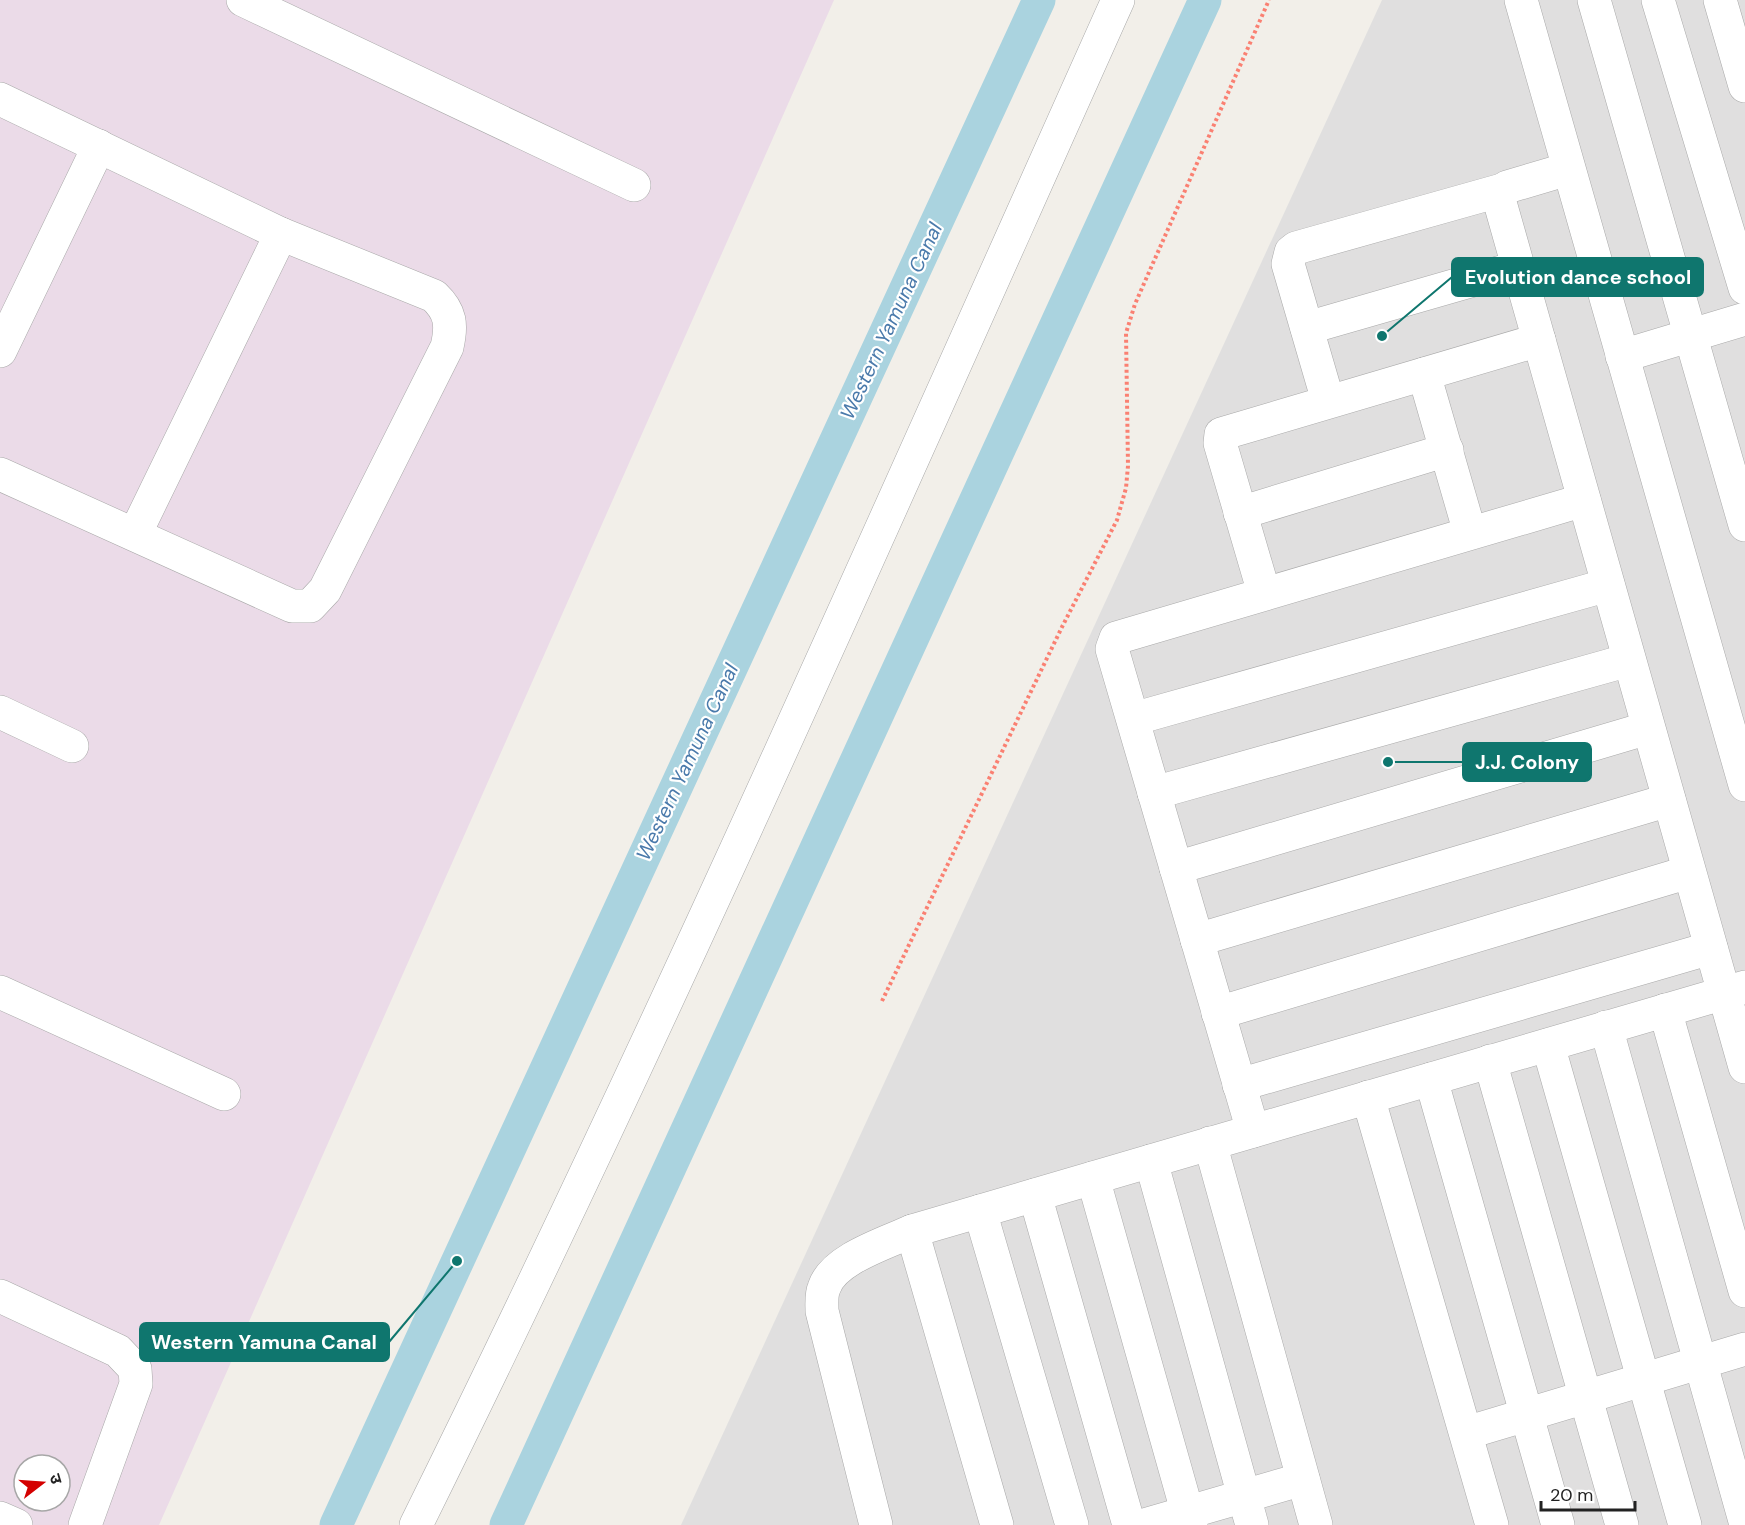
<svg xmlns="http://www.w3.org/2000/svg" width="1745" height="1525" viewBox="0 0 1745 1525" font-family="'DM Sans','Noto Sans Devanagari',sans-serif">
	<rect width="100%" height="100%" fill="#f2efe9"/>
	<path fill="#e0dfdf" d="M1382 0H1745V1525H681Z"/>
	<path fill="#ebdbe8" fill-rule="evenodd" d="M0 0H834L159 1525H0ZM24 1465H60V1501H24Z"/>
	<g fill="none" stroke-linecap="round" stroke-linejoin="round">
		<g stroke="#aad3df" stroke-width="33">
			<path d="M336 1525 1039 0"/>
			<path d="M506 1525 1205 0"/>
		</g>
		<g stroke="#a9a9a9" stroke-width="34">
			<g id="minor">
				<path d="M243 0 634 185"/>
				<path d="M1521 0 1745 785"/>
				<path d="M1594 0 1745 525"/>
				<path d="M1658 0 1745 288"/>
				<path d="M1720 0 1745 86"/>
				<path d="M0 99 281 234 434 296C451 312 452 325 447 347L325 590 310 606H292L0 474"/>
				<path d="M1568 169 1507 187 1499 194V199L1745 1067"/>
				<path d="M1307 328 1519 267"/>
				<path d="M0 351 99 146"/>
				<path d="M1622 356 1745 319"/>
				<path d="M1424 374 1470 533"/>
				<path d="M1328 401 1288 264 1291 252 1296 248 1502 190"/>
				<path d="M1240 513 1447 450"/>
				<path d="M135 534 281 234"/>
				<path d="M1264 593 1220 443 1221 434 1539 340"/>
				<path d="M0 712 72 746"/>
				<path d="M1133 719 1608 585"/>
				<path d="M1154 793 1629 660"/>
				<path d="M1176 868 1648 728"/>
				<path d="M1197 940 1669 800"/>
				<path d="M0 992 224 1094"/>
				<path d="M1665 1010 1745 1291"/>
				<path d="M1218 1013 1689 872"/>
				<path d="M1606 1027 1745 1521"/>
				<path d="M1548 1045 1685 1525"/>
				<path d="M1490 1061 1622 1525"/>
				<path d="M1431 1079 1558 1525"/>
				<path d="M1239 1085 1711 948"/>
				<path d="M1368 1097 1492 1525"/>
				<path d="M1253 1131 1112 649 1116 638 1584 500"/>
				<path d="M1210 1143 1316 1525"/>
				<path d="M1151 1161 1252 1525"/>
				<path d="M1093 1178 1191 1525"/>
				<path d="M1035 1195 1129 1525"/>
				<path d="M980 1211 1072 1525"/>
				<path d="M912 1231 997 1525"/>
				<path d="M0 1296 118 1351 135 1369 136 1384 85 1525"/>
				<path d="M1466 1433 1745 1349"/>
				<path d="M0 1518 16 1525"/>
				<path d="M416 1525C664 1024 889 511 1118 0"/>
				<path d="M876 1525 822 1311C822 1304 821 1295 824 1288 833 1259 886 1243 912 1231L1745 987"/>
				<path d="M1144 1525 1303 1479"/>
			</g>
		</g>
		<path stroke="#fa8072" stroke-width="4" stroke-dasharray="3 3" stroke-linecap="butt" d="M882 1001 1062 627 1117 520 1126 488 1128 466 1126 333 1135 304 1269 0"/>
		<use href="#minor" stroke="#fff" stroke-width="33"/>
	</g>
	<g text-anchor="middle" stroke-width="4.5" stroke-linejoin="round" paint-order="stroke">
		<g font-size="20" font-style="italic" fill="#4a7aab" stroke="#fff">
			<text transform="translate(891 321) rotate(-65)" y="7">Western Yamuna Canal</text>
			<text transform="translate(687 762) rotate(-65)" y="7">Western Yamuna Canal</text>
		</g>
	</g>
	<path fill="none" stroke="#0f766e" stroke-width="2" d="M1382 336L1452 277M1388 762L1463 762M457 1261L389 1342"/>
	<g fill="#0f766e" stroke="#fff" stroke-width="2">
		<circle cx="1382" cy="336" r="6"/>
		<circle cx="1388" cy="762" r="6"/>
		<circle cx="457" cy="1261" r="6"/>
	</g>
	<g fill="#0f766e" stroke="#0f766e" stroke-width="2">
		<rect x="1452" y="258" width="251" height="38" rx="6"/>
		<rect x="1463" y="743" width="128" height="38" rx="6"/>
		<rect x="140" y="1323" width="249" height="38" rx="6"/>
	</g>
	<g font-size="20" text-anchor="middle" font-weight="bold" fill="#fff">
		<text x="1578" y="284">Evolution dance school</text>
		<text x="1527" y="769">J.J. Colony</text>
		<text x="264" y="1349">Western Yamuna Canal</text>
	</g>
	<g transform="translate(42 1483) rotate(73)"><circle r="28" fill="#ffffff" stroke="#a7a7a7" stroke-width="1.5"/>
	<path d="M0-4.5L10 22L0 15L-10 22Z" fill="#d40000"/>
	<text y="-9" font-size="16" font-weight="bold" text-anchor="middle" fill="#222222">उ</text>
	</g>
	<path d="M1541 1501v9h94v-9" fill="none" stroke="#222222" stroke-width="3"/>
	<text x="1550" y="1501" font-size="18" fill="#222222" stroke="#ffffff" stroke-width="4.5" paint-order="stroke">20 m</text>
</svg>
